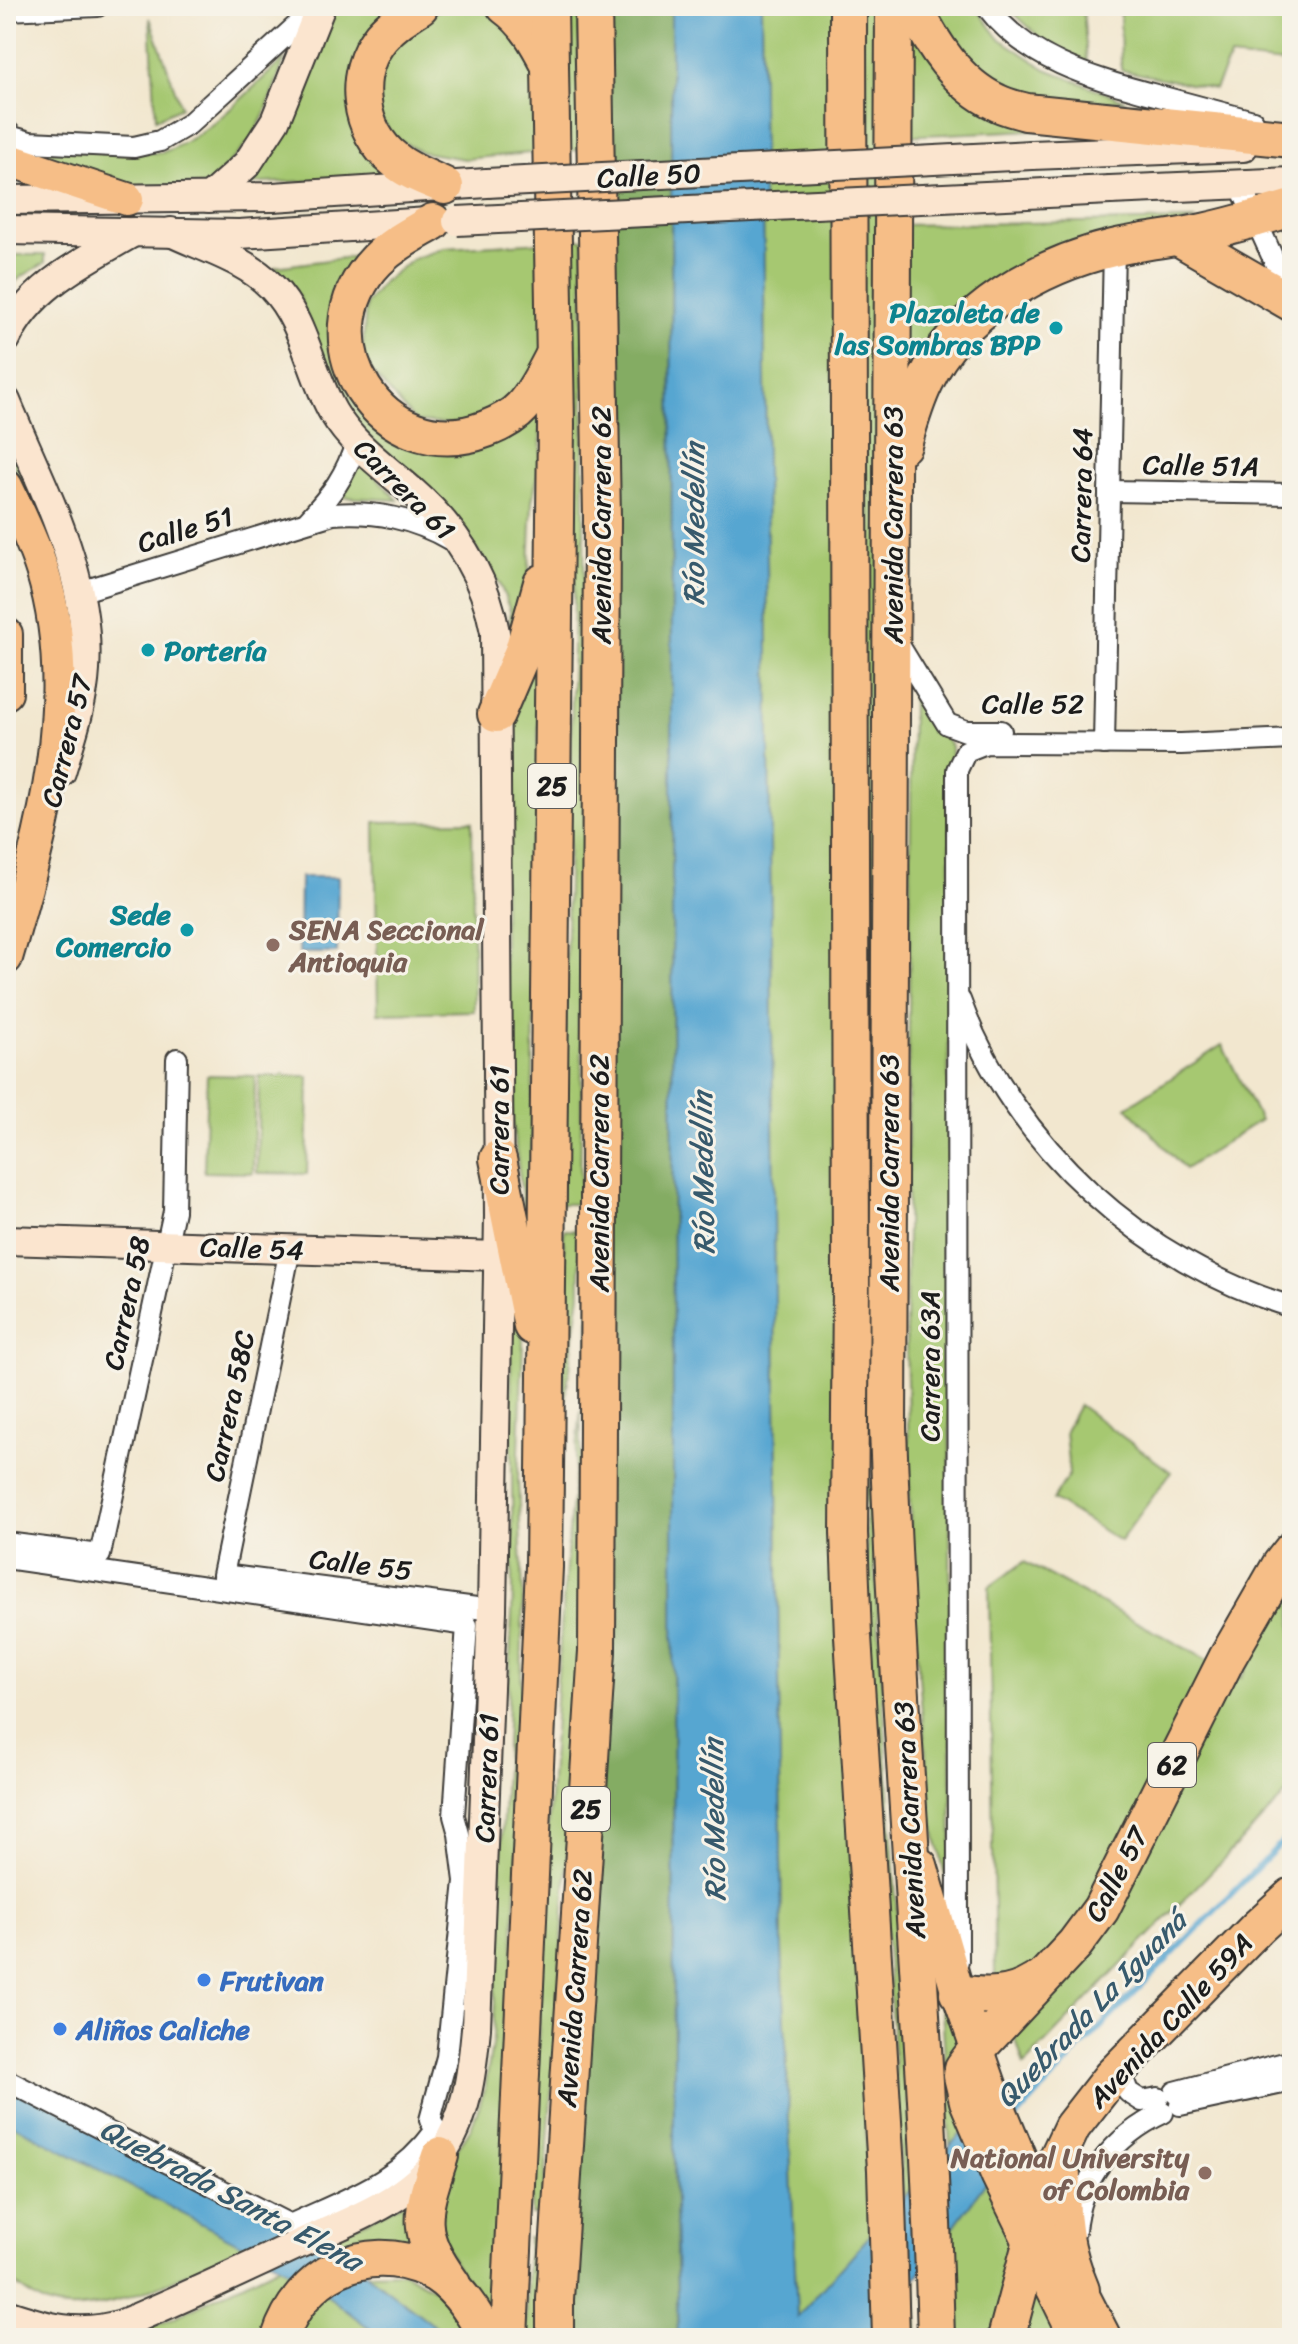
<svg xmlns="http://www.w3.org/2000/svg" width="1298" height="2344" viewBox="0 0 1298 2344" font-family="Sriracha,sans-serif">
	<rect width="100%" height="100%" fill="#f7f3e8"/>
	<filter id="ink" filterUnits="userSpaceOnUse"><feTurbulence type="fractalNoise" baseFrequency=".0125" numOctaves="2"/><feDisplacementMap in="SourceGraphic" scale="16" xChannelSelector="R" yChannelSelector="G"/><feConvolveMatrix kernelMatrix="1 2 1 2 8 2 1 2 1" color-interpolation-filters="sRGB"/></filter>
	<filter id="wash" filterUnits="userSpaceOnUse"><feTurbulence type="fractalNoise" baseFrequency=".006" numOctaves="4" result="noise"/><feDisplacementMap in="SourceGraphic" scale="32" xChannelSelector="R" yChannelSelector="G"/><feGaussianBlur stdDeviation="1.8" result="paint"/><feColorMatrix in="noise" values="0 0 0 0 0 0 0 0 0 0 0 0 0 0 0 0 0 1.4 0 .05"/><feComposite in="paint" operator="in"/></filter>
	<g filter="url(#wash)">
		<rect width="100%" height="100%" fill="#f2e7cf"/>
		<g fill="#a6c871" stroke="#617246" stroke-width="2">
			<path d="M334 6H395L364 40 392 177 243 184Z"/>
			<path d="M448 6H480L507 21 539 67 541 152 465 159 422 152 395 138 377 113 374 75 393 42 422 18Z"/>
			<path d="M564 6H579V150L565 151Z"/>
			<path d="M761 6H840L847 1745 871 2235 797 2318 782 1948Z"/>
			<path d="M861 6H885L873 1325 861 948Z"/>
			<path d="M902 6 957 88 1120 126 901 136Z"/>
			<path d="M928 6H975L999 38 1046 69 1126 101 1051 103 1000 92 955 51Z"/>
			<path d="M1083 6 1087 62 1047 44 1007 7Z"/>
			<path d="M1120 6H1292V64L1230 57 1215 89 1121 70Z"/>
			<path d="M150 18 181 107 156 119Z"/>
			<path d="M285 58 265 113 251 140 207 186 136 187 29 158 41 149 161 153C209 137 247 92 285 58Z"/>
			<path d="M1196 220 1026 269 899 440V225Z"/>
			<path d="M583 239 585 812 580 1204H561L575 557 569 240Z"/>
			<path d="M544 242 545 354 525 390 469 425 416 422 362 361 366 304 383 282 413 259 444 248Z"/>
			<path d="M6 255H45V263L21 277 6 290Z"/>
			<path d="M366 255 337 312 403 439 540 405 541 460 532 501 529 569 522 626 510 666V611L500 584 476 549 349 420 299 297 275 267Z"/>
			<path d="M6 432 55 555 65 590 74 646 23 484 6 450Z"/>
			<path d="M359 459 398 500 340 497Z"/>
			<path d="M540 632 530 1258 505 1062 502 740Z"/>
			<path d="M912 692 951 746 948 1113 952 1905 931 1815 912 1595 906 1338Z"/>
			<path d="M472 821 474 1011 378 1013 375 822Z"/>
			<path d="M1222 1045 1260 1120 1185 1169 1127 1107Z"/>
			<path d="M207 1075 255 1076 253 1173 204 1172Z"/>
			<path d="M259 1076H309L307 1174 257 1173Z"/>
			<path d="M564 1230 580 1231V1294L563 1415Z"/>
			<path d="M510 1260 523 1341 518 1479 523 1592 518 1835 498 2319 458 2269 439 2236 448 2164 471 2128 485 2089 493 2039 513 1591Z"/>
			<path d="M1079 1405 1171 1472 1120 1541 1053 1500 1069 1474 1065 1431Z"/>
			<path d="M581 1409V1572L568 1848 543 2214 531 2215C542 1946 552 1677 581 1409Z"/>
			<path d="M865 1411 914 2186 903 2198 867 1625Z"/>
			<path d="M1024 1562 1241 1678 1292 1586V1788L1024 2065 995 1976 989 1587Z"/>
			<path d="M940 1971 966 2046 965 2129 950 2146Z"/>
			<path d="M6 2121 246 2245C197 2267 100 2324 47 2304 32 2298 18 2287 6 2276Z"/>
			<path d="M987 2181 1015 2249 994 2338H951L948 2234Z"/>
			<path d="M409 2200 426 2259 338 2256 319 2244Z"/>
			<path d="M528 2238 542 2239 541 2338H526Z"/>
			<path d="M281 2265 303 2277 265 2338H122L167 2321Z"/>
			<path d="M403 2272 438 2291 475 2338H450L366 2273Z"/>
			<path d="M916 2278 918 2338H907L905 2293Z"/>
			<path d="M1036 2281 1064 2338H1022Z"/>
			<path d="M323 2290 382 2338H295Z"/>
		</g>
		<path fill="#84ac63" stroke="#506440" stroke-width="2" d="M611 6H671L674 2158 678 2338H572Z"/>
		<g fill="#57a6d1" stroke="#3a6176" stroke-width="2">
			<path d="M671 6H761L782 1948 797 2317 965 2129 987 2181 872 2338H678L674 2158Z"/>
			<path d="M300 877H338L337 953H299Z"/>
			<path d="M6 2080 290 2225 366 2273 450 2338H382L303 2277 6 2121Z"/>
		</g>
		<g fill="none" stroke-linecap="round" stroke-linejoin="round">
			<path stroke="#57a6d1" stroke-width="6" d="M1014 2120 1084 2044 1292 1832"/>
		</g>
	</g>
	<g filter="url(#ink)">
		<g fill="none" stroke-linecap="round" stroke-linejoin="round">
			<g stroke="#3c3a37" stroke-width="24">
				<g id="street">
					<path d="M986 6C1027 60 1089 77 1152 94 1186 103 1219 112 1253 121"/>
					<path d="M6 10 98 6"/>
					<path d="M6 130 13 137 30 142 134 147 160 141 189 124 318 6"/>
					<path d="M1239 183 1292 300"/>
					<path d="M1109 491 1292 494"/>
					<path d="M308 520C330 496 347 475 356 442"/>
					<path d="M80 592 333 514C376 511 413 518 451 540"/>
					<path d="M897 642 947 724 966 731H1001"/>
					<path d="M1104 744 1114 247"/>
					<path d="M960 1000C1013 1146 1144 1263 1292 1307"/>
					<path d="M290 1249 223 1575 492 1610"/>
					<path d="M6 1543 100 1555 174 1211 177 1059"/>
					<path d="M6 1558 467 1625 454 1816 459 1834 465 1881 447 2057 430 2120 436 2130C398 2183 348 2198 290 2225L6 2080"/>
					<path d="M958 1961 957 770 966 751 986 743 1181 744 1292 739"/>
					<path d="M1128 2063 1123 2078 1128 2092 1142 2101 1158 2098"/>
					<path d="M1175 2092 1292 2061"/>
					<path d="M1180 2105 1292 2081"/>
					<path d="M1075 2231C1079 2178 1116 2135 1163 2113"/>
				</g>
			</g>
			<g stroke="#3c3a37" stroke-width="32">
				<g id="secondary">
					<path d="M1032 155 1243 147"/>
					<path d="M1110 190 1292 182"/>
					<path d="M209 198 247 164 275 121 321 6"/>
					<path d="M6 200 273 197 487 183"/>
					<path d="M6 230 239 234 429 222"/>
					<path d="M6 339C30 286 86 260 134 232"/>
					<path d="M6 401C41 486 92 575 85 670 83 705 71 738 61 772"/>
					<path d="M6 1240 498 1256"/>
					<path d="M6 2314C48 2328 78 2337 122 2324 179 2300 235 2274 290 2248 343 2223 404 2205 440 2156 467 2119 472 2072 476 2028L492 1610 499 1216 495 632C485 576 457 531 414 493 386 468 353 446 333 412 310 372 305 321 272 287 247 260 204 248 171 232"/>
				</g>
			</g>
			<g stroke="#3c3a37" stroke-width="36">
				<g id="primary">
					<path d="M6 159 127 199"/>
					<path d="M6 486C19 513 33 541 42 570 82 699 42 834 6 958"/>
					<path d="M6 634V693"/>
					<path d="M921 1865 958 1993 991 2088 1046 2221"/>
					<path d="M1068 2266 1105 2338"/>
				</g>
			</g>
			<g stroke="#3c3a37" stroke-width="40">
				<g id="highway">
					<path d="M420 6C406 15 392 24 381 37 351 74 358 131 395 160 409 172 428 178 445 186"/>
					<path d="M505 6C526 21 537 41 549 64"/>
					<path d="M848 6 851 1285 849 1533 853 1636 886 2170 891 2338"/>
					<path d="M894 6 888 1427C898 1731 928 2034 936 2338"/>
					<path d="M913 6C932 43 957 84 996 102 1005 107 1016 109 1026 112L1292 139"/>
					<path d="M433 222C413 234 393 244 377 260 300 339 382 469 486 429 499 424 513 417 522 407 536 392 545 372 554 355"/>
					<path d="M1178 237 1292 303"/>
					<path d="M903 445C909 424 915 402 925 382 958 311 1040 265 1113 248 1141 241 1170 239 1198 233 1229 227 1261 217 1292 208"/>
					<path d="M496 714 523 651 542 583"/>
					<path d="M498 1159 532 1326"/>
					<path d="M958 1993C987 1997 1010 1998 1035 1982"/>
					<path d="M440 2156C421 2214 414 2232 452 2284"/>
					<path d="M1062 2175C1059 2217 1065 2252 1081 2290"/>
					<path d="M280 2338C300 2275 364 2240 427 2269 455 2282 474 2312 487 2338"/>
					<path d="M509 2338 544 1567 556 424 549 6"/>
					<path d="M555 2338V2299L597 1651 602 518 593 6"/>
					<path d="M1006 2338 1049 2176 1072 2127 1111 2077 1258 1927 1292 1896"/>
					<path d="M1079 2338 999 2174 968 2101 962 2076 963 2068 977 2049 1075 1944 1101 1909 1227 1658 1281 1564 1292 1550"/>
				</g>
			</g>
			<use href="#street" stroke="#fff" stroke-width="20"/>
			<use href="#secondary" stroke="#fbe5cf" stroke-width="28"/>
			<use href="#primary" stroke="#f6be87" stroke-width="32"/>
			<use href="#highway" stroke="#f6be87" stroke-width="36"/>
			<g stroke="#3c3a37" stroke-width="32" stroke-linecap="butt">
				<g id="secondary-bridge">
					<path d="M487 183 1032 155"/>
					<path d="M457 221 1110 190"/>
				</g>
			</g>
			<use href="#secondary-bridge" stroke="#fbe5cf" stroke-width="28"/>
		</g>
	</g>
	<g fill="#0f9aa8" stroke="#f7f3e8" stroke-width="3">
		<circle cx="1056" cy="328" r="8"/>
		<circle cx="148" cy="650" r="8"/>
		<circle cx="187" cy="930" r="8"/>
	</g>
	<g fill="#8d6e63" stroke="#f7f3e8" stroke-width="3">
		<circle cx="273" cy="945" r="8"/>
		<circle cx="1205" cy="2173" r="8"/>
	</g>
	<g fill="#3f7fe0" stroke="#f7f3e8" stroke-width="3">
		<circle cx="204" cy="1980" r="8"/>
		<circle cx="60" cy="2029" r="8"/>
	</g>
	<g text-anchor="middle" stroke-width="6" stroke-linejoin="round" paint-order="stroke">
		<g fill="#f7f3e8" stroke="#5e5c59" stroke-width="2">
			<rect x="528" y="764" width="48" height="44" rx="6"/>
			<rect x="1148" y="1743" width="48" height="44" rx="6"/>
			<rect x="562" y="1787" width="48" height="44" rx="6"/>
		</g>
		<g font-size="26" font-weight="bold" fill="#1c1c1c">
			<text x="552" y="795">25</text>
			<text x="1172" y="1774">62</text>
			<text x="586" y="1818">25</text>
		</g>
		<g font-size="28" fill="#1c1c1c" stroke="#f7f3e8">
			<text transform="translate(649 175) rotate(-3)" y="10">Calle 50</text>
			<text transform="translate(1201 465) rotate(1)" y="10">Calle 51A</text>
			<text transform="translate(405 489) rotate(45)" y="10">Carrera 61</text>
			<text transform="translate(1081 495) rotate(-89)" y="10">Carrera 64</text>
			<text transform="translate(600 525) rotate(-90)" y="10">Avenida Carrera 62</text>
			<text transform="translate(892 525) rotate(-90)" y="10">Avenida Carrera 63</text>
			<text transform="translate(185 529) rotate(-17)" y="10">Calle 51</text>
			<text x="1033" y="713">Calle 52</text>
			<text transform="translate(66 741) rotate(-76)" y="10">Carrera 57</text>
			<text transform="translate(498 1130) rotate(-90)" y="10">Carrera 61</text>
			<text transform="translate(598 1173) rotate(-90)" y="10">Avenida Carrera 62</text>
			<text transform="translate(888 1173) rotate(-90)" y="10">Avenida Carrera 63</text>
			<text transform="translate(252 1248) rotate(2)" y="10">Calle 54</text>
			<text transform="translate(126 1303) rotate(-78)" y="10">Carrera 58</text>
			<text transform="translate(929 1366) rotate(-90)" y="10">Carrera 63A</text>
			<text transform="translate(229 1406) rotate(-78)" y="10">Carrera 58C</text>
			<text transform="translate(361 1564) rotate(7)" y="10">Calle 55</text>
			<text transform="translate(486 1778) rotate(-88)" y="10">Carrera 61</text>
			<text transform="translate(909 1820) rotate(-93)" y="10">Avenida Carrera 63</text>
			<text transform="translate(1116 1874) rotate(-62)" y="10">Calle 57</text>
			<text transform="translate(574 1988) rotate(-86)" y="10">Avenida Carrera 62</text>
			<text transform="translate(1170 2020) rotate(-47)" y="10">Avenida Calle 59A</text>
		</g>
		<g font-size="28" font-weight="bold" fill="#0d838f" stroke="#f7f3e8" text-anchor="end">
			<text x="1040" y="322">Plazoleta de<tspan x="1040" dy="32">las Sombras BPP</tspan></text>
			<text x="164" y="660" text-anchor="start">Portería</text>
			<text x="171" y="924">Sede<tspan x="171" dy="32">Comercio</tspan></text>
		</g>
		<g font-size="28" font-weight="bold" fill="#785e54" stroke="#f7f3e8" text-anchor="start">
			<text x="289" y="939">SENA Seccional<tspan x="289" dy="32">Antioquia</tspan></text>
			<text x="1189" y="2167" text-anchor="end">National University<tspan x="1189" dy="32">of Colombia</tspan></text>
		</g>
		<g font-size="28" font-weight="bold" fill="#366cbe" stroke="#f7f3e8" text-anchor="start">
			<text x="220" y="1990">Frutivan</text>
			<text x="76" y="2039">Aliños Caliche</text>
		</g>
		<g font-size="30" font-style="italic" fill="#375a6d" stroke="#f7f3e8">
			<text transform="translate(694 524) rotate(-90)" y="10">Río Medellín</text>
			<text transform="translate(703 1173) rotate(-91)" y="10">Río Medellín</text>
			<text transform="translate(714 1820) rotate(-91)" y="10">Río Medellín</text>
			<text transform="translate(1091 2009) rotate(-46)" y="10">Quebrada La Iguaná</text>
			<text transform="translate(231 2195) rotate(28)" y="10">Quebrada Santa Elena</text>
		</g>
	</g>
	<rect width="1298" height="2344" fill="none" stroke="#f7f3e8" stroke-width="32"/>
</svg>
